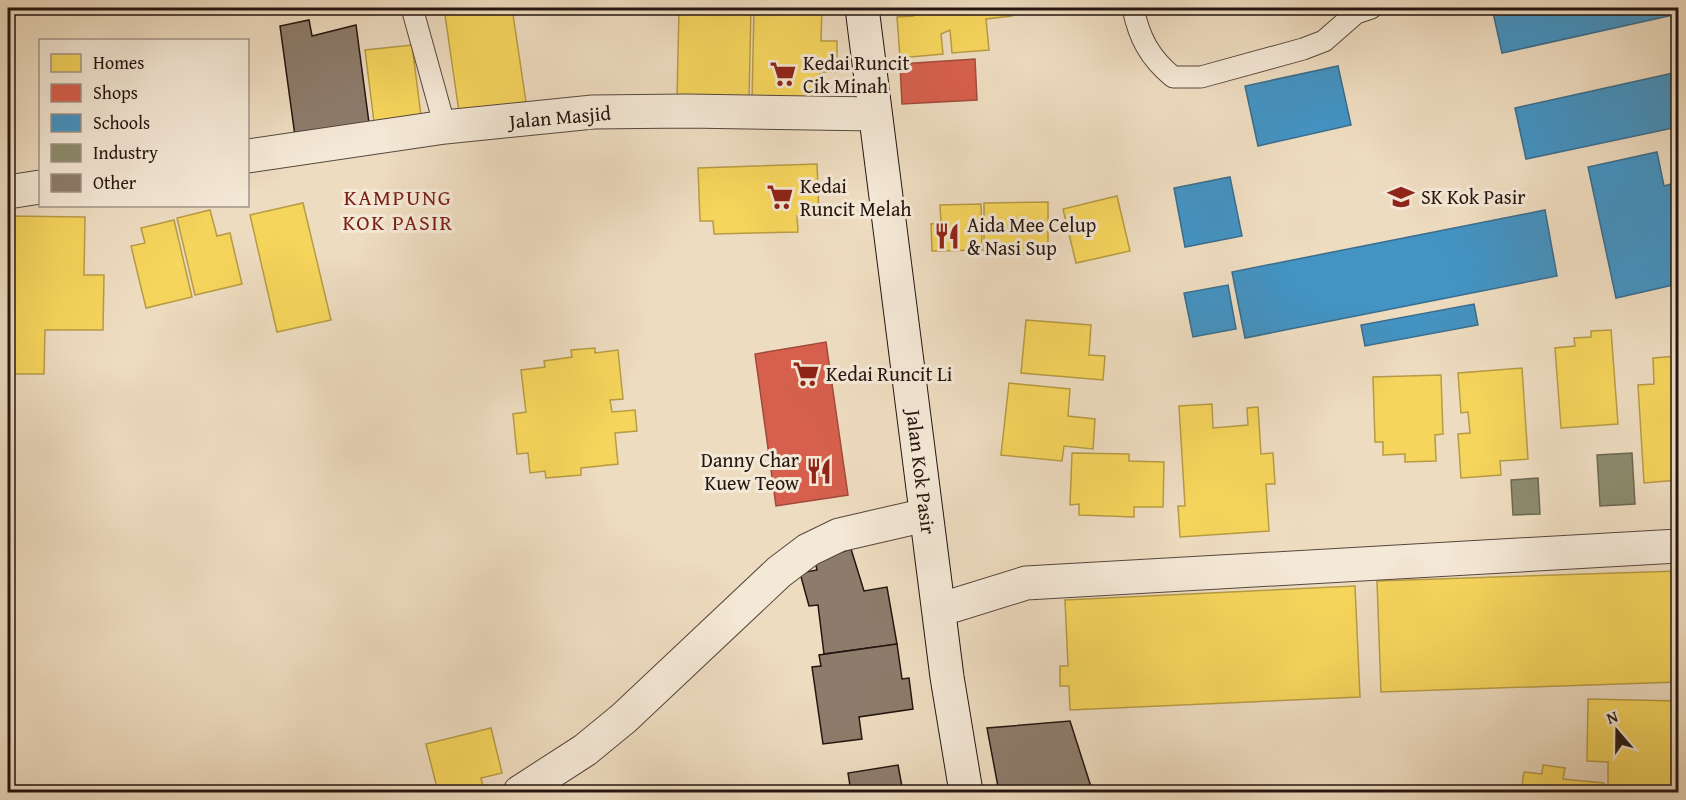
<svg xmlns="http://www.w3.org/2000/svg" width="1686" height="800" viewBox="0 0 1686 800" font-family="'Gentium Book Plus',serif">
	<rect width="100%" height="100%" fill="#eedcc0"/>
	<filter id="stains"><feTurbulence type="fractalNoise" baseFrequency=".00333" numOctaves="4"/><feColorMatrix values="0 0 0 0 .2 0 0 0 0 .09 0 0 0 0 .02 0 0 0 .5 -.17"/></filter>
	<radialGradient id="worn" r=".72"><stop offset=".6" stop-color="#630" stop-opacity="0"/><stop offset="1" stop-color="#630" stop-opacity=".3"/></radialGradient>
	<g fill="#f6d55c" stroke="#b79b45" stroke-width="1.5">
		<path d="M444 8H512L526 102 459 112Z"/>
		<path d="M679 8H751L749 101 677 100Z"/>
		<path d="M754 8H822L821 41H837V72H820L819 103 752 102Z"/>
		<path d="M912 8H1011L1012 16 986 19 989 50 952 53 950 30 941 34 943 54 900 58 897 17 913 16Z"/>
		<path d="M412 45 421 116 374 122 365 50Z"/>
		<path d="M817 164 819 215 797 216 798 232 714 234 713 221H700L698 168Z"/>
		<path d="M1117 196 1130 251 1076 263 1063 209Z"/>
		<path d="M1048 202V255L984 256V203Z"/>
		<path d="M303 203 331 320 277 332 250 215Z"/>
		<path d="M981 204 982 250 932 251 931 224 941 223 940 205Z"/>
		<path d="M210 210 217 236 230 233 242 284 195 295 177 218Z"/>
		<path d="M8 216 85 217 84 275H104L103 330H45L44 374H8Z"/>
		<path d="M174 220 192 297 146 308 131 246 145 243 141 228Z"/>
		<path d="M1026 320 1091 325 1089 355 1105 356 1103 380 1021 373Z"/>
		<path d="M1611 330 1618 424 1561 428 1555 348 1575 346 1574 338 1591 337V331Z"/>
		<path d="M595 348V353L618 350 623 399 610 400 612 412 635 410 637 431 615 433 618 464 581 468V475L546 478 545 471 530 473 528 453 517 454 513 414 526 412 521 370 545 367 544 361 572 357 571 350Z"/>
		<path d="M1678 356V480L1644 483 1638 385 1654 384 1653 358Z"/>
		<path d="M1522 368 1528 459 1500 461 1501 475 1461 478 1458 434 1470 433 1468 412 1461 413 1458 373Z"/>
		<path d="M1441 375 1443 434 1435 435 1436 461 1405 462V454L1383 455V442H1375L1373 377Z"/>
		<path d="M1009 383 1070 389 1068 416 1095 419 1093 449 1064 446 1062 461 1001 455Z"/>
		<path d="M1212 404 1213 428 1248 425 1247 408 1258 407 1261 454 1273 453 1275 484H1266L1269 531 1180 537 1178 506H1185L1179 406Z"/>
		<path d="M1072 453 1129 454V461L1164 462 1163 507H1134V517L1079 515V504L1070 505Z"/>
		<path d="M1678 571V682L1381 692 1377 581Z"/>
		<path d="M1355 586 1360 697 1070 710 1069 686H1060V666H1068L1065 600Z"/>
		<path d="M1588 699 1678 701V792H1608V762L1587 761Z"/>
		<path d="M491 728 502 773 481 778 484 792H438L426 744Z"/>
		<path d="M1543 765 1565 768 1563 779 1604 783 1603 792H1521L1524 772 1542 774Z"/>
	</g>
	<g fill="#d6604d" stroke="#a14a3b" stroke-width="1.5">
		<path d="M975 59 977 100 902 104 900 64Z"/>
		<path d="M826 342 848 495 776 506 755 354Z"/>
	</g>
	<g fill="#4393c3" stroke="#3a6d8d" stroke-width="1.5">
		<path d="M1492 8H1678V14L1502 53Z"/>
		<path d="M1338 66 1351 125 1258 146 1245 86Z"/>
		<path d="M1678 72V127L1526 159 1515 108Z"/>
		<path d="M1657 152 1664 186 1678 182V284L1616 298 1588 167Z"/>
		<path d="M1230 177 1242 236 1185 247 1174 188Z"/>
		<path d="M1545 210 1557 276 1245 338 1232 272Z"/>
		<path d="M1228 285 1236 329 1193 337 1184 293Z"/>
		<path d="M1474 304 1478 325 1365 346 1361 325Z"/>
	</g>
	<g fill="#8c8c6e" stroke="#6d6852" stroke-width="1.5">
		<path d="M1632 453 1635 504 1600 506 1597 455Z"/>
		<path d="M1538 478 1540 514 1513 515 1511 480Z"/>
	</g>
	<g fill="#8d7c6c" stroke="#241510" stroke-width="1.5">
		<path d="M309 20 312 36 356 25 369 123 295 136 280 26Z"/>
		<path d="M851 549 864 591 887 587 897 644 824 654 818 605 809 606 800 573 817 570 815 561Z"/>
		<path d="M897 644 902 679 909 678 913 709 859 717 862 739 823 744 812 667 821 666 819 655Z"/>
		<path d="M1070 721 1092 790 1078 792H999L987 728Z"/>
		<path d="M898 765 903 792H851L848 773Z"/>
	</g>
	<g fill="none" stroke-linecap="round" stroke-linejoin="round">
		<g stroke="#56473c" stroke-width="23">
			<g id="lane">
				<path d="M412 8 445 127"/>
				<path d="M1133 8C1139 38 1150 58 1173 77H1201L1303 49 1324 41 1356 13 1371 8"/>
			</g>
		</g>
		<g stroke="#56473c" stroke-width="35">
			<g id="street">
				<path d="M248 156 445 127 593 112 687 111 875 114"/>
				<path d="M8 192 40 187"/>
				<path d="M939 610 1026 583 1678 546"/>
				<path d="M520 792 585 750 624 718 779 572 808 550 839 535 926 515"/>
			</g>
		</g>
		<g stroke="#241510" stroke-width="35">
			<path id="secondary" d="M862 8 947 677 966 792"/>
		</g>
		<use href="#lane" stroke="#f4e8d6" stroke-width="21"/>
		<use href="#street" stroke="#f4e8d6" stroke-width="33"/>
		<use href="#secondary" stroke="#f4e8d6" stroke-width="33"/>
	</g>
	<defs>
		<g id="supermarket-bare" transform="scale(2.07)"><path d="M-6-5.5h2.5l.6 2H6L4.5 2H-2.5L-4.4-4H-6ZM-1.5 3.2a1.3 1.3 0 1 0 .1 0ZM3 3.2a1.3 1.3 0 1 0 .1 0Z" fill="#8f2418" stroke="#f4e8d6" stroke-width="2.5" paint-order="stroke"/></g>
		<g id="school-bare" transform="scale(2.07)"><path d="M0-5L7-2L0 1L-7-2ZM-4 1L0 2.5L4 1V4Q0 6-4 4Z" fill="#8f2418" stroke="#f4e8d6" stroke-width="2.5" paint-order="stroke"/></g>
		<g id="restaurant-bare" transform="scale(2.07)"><path d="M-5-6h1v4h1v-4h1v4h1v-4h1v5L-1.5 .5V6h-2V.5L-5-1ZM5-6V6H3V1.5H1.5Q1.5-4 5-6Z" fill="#8f2418" stroke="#f4e8d6" stroke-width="2.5" paint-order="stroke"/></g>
	</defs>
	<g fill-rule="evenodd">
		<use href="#supermarket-bare" x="783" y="74"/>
		<use href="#supermarket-bare" x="780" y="197"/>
		<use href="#school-bare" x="1401" y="197"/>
		<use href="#restaurant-bare" x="947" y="236"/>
		<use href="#supermarket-bare" x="806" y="374"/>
		<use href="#restaurant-bare" x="819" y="471"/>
	</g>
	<g text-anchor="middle" stroke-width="6" stroke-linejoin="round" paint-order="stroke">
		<g font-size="20" fill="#241510" stroke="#f4e8d6" text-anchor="start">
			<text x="803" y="70">Kedai Runcit<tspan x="803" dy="23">Cik Minah</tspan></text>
			<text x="800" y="193">Kedai<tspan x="800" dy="23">Runcit Melah</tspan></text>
			<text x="1421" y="204">SK Kok Pasir</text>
			<text x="967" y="232">Aida Mee Celup<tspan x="967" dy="23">&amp; Nasi Sup</tspan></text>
			<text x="826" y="381">Kedai Runcit Li</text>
			<text x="799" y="467" text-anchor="end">Danny Char<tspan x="799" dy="23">Kuew Teow</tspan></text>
		</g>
		<g font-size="20" fill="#241510" stroke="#f4e8d6">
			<text transform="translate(560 117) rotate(-5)" y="7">Jalan Masjid</text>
			<text transform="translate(921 472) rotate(83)" y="7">Jalan Kok Pasir</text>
		</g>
		<g font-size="22" letter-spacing="1.5" fill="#7a1f14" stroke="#f4e8d6">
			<text x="398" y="205">KAMPUNG<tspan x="398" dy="25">KOK PASIR</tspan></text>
		</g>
	</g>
	<rect width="1686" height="800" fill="none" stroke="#eedcc0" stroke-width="30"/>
	<rect x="9" y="9" width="1668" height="782" fill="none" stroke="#241510" stroke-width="3"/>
	<rect x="15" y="15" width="1656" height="770" fill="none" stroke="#241510" stroke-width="1.5"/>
	<rect x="39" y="39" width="210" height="168" fill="#f4e8d6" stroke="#a19487" stroke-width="1.5"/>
	<rect x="51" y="54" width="30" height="18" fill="#f6d55c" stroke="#a19487" stroke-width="1.5"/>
	<text x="93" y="69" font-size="18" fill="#241510">Homes</text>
	<rect x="51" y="84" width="30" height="18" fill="#d6604d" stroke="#a19487" stroke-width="1.5"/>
	<text x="93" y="99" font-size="18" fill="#241510">Shops</text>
	<rect x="51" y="114" width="30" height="18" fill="#4393c3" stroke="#a19487" stroke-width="1.5"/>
	<text x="93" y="129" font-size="18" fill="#241510">Schools</text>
	<rect x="51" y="144" width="30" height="18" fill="#8c8c6e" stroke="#a19487" stroke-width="1.5"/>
	<text x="93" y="159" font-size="18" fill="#241510">Industry</text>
	<rect x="51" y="174" width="30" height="18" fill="#8d7c6c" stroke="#a19487" stroke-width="1.5"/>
	<text x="93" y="189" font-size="18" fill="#241510">Other</text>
	<g transform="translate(1617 731) rotate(340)" stroke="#f4e8d6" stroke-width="4.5" paint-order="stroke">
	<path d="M0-4.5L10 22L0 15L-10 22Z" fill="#241510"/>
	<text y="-9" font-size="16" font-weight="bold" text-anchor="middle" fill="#241510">N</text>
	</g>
	<rect width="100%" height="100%" filter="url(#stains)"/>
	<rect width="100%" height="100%" fill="url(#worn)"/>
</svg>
